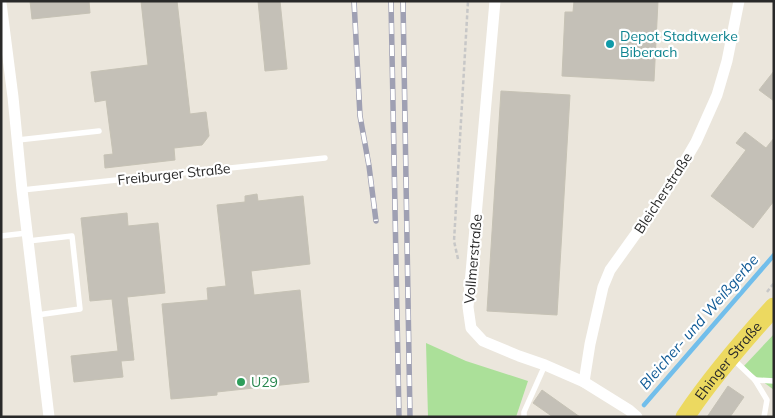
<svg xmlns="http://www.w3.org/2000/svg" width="775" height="418" viewBox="0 0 775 418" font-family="Mulish,sans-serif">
	<rect width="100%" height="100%" fill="#ebe6dc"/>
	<g fill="#abe099">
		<path d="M774 334V390L743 367Z"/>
		<path d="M426 343 466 361 528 381 516 417H428Z"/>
	</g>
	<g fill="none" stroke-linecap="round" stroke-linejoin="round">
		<path stroke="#71beeb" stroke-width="4.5" d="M644 405 774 255"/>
	</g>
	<g fill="#c4c0b7" stroke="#c6c2b5">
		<path d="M30 1H89L90 13 32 19Z"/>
		<path d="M141 1H177L190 114 206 112 209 136 202 145 174 148 175 160 105 168 104 155 113 154 106 100 95 102 91 72 148 65Z"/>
		<path d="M258 1H280L287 69 265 71Z"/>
		<path d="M574 1H658L654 81 562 76 565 12H573Z"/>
		<path d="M774 71V101L759 90Z"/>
		<path d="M501 91 570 95 557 315 487 311Z"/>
		<path d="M745 132 766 148 774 138V201L753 228 711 196 746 150 736 143Z"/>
		<path d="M257 194 258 201 303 196 310 264 251 271 254 295 300 290 309 382 217 392V395L171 399 162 304 208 300 207 288 226 286 217 205 245 202V196Z"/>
		<path d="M127 213 128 226 158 223 165 293 127 297 134 360 121 361 123 377 74 382 71 356 118 351 112 299 90 301 81 218Z"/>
		<path d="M728 386 744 397 730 417H707Z"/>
		<path d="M542 390 580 417H553L533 403Z"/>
	</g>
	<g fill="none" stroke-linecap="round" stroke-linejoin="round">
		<g stroke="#c7c7c7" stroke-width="2.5" stroke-dasharray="4 2.5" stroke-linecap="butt">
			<path d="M458 259 454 241 468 1"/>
			<path d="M767 292 774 283"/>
		</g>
		<g stroke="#fff" stroke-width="5.5">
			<path d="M18 140 99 131"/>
			<path d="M22 190 325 158"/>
			<path d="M1 236 27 233"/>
			<path d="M28 241 72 236 80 309 37 315"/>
			<path d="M732 358 755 380 767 400 764 417"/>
			<path d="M755 380 774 381"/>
			<path d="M524 417V412L545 365"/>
		</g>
		<g stroke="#fff" stroke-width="11">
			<path d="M495 1 468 307 471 328 483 341 519 356 545 365 584 382 629 410 637 417"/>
			<path d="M1 3 13 97 22 190 49 417"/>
			<path d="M584 382 590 344 603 287 610 270 658 203 679 171 696 142 717 95 727 61 739 1"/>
		</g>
		<path stroke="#ecd960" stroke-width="19" id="s1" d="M685 417C712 377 742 342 774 307"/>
		<g stroke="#9fa0b3" stroke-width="5.5">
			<g id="rail">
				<path d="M354 1 360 116 369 166 376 221"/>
				<path d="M391 1 399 417"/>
				<path d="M403 1 410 417"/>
			</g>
		</g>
		<use href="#rail" stroke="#fff" stroke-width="4" stroke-dasharray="11" stroke-linecap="butt"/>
	</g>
	<circle fill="#0f9aa8" stroke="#fff" stroke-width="2" cx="610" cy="44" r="5"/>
	<circle fill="#2e9e5b" stroke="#fff" stroke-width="2" cx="241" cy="382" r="5"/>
	<g text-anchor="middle" stroke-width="4.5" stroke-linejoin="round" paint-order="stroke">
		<g font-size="14" fill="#0d838f" stroke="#fff" text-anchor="start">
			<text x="620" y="41">Depot Stadtwerke<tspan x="620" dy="16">Biberach</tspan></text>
		</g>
		<g font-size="14" fill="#292929" stroke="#fff">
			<text transform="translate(174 174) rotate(-6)" y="5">Freiburger Straße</text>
			<text transform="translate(663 193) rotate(-57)" y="5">Bleicherstraße</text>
			<text transform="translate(473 259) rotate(-85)" y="5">Vollmerstraße</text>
			<text dy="5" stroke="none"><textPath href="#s1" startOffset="71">Ehinger Straße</textPath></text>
		</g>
		<g font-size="14" fill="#27864d" stroke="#fff" text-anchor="start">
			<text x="251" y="387">U29</text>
		</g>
		<g font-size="15" font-style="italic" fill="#115b96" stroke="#fff">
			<text transform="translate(699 322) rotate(-49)" y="5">Bleicher- und Weißgerbe</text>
		</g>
	</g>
	<rect width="775" height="418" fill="none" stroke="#292929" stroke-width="5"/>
</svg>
